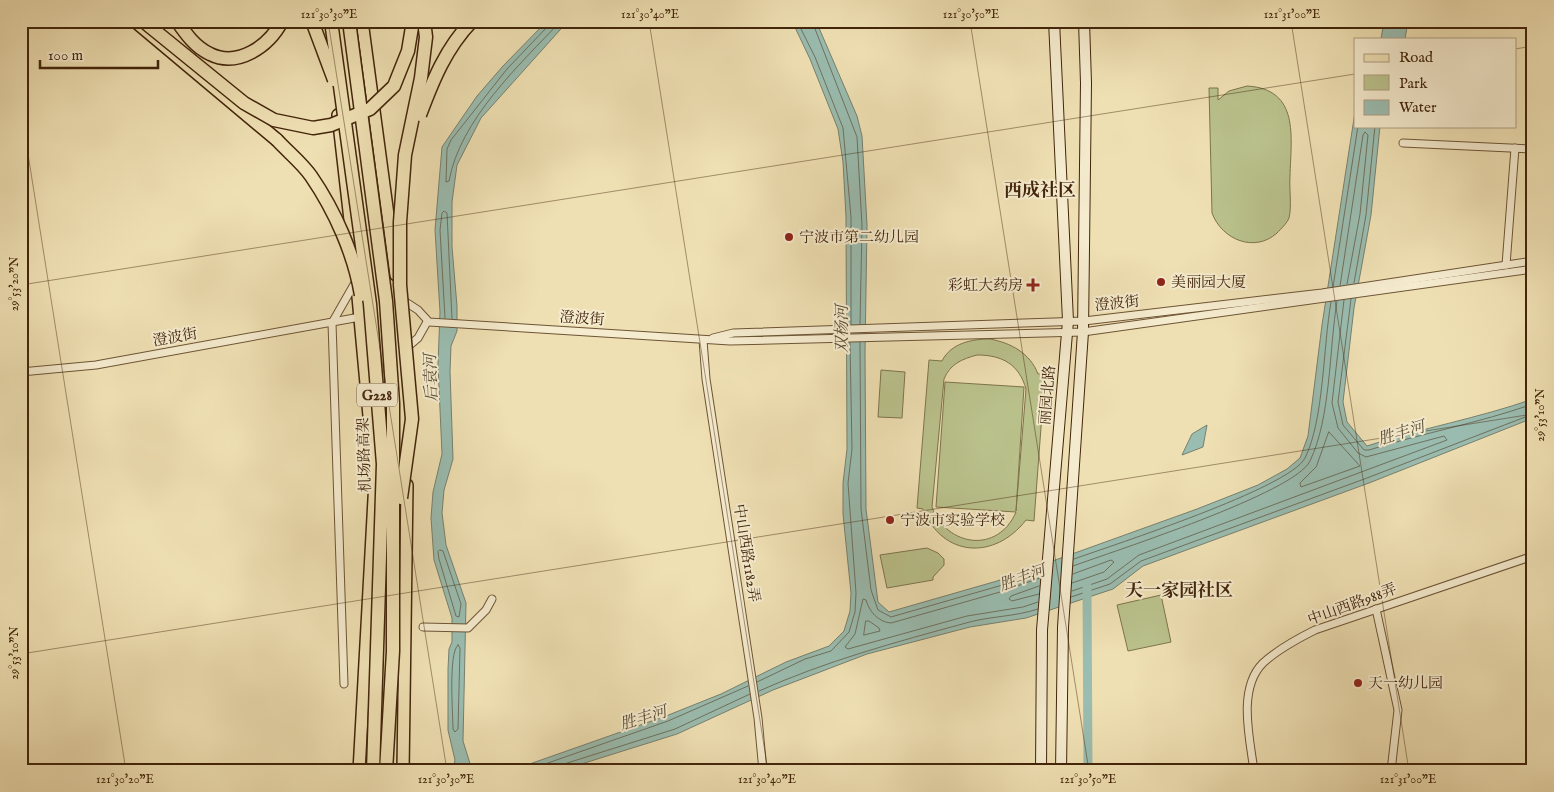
<svg xmlns="http://www.w3.org/2000/svg" width="1554" height="792" viewBox="0 0 1554 792" font-family="'IM FELL English','Noto Serif SC',serif">
	<rect width="100%" height="100%" fill="#efe0b3"/>
	<filter id="stains"><feTurbulence type="fractalNoise" baseFrequency=".004" numOctaves="4"/><feColorMatrix values="0 0 0 0 .2 0 0 0 0 .09 0 0 0 0 .02 0 0 0 .5 -.17"/></filter>
	<radialGradient id="worn" r=".72"><stop offset=".6" stop-color="#630" stop-opacity="0"/><stop offset="1" stop-color="#630" stop-opacity=".3"/></radialGradient>
	<g fill="#bac28c" stroke="#7e744c" fill-rule="evenodd">
		<path d="M1247 86C1300 89 1291 137 1290 176 1289 188 1292 206 1289 218 1287 223 1281 229 1277 233 1255 253 1222 240 1212 213L1209 88H1218V100L1229 91Z"/>
		<path d="M990 339C1011 343 1030 353 1038 374H1045L1034 521 1026 520C995 560 943 558 923 509L917 508 929 360 942 361C951 343 972 339 990 339ZM977 355C1002 355 1019 364 1026 389L1016 511 1024 387 945 382 936 507 1016 512C998 554 947 547 932 507L944 379C950 364 962 359 977 355Z"/>
		<path d="M881 370 905 372 902 418 878 417Z"/>
		<path d="M927 548 938 553 944 559V565L933 577V580L887 588 880 555Z"/>
		<path d="M1161 595 1171 642 1128 651 1117 605Z"/>
	</g>
	<g fill="#9abdb1" stroke="#77806f">
		<path d="M547 21H568L481 118 457 165 452 202V247L457 306V331L451 346 450 371 453 459 444 490 442 513 446 545 466 603 463 741 472 770 484 771H453L455 760 448 730V669L449 649 452 642V618L434 560 431 518 433 492 442 454 438 365 440 312 435 230 442 147 477 96 503 66Z"/>
		<path d="M792 21H816L857 116 862 136 867 225 865 353 866 509 878 602 889 612 997 581 1197 509 1258 485 1287 469 1300 458 1308 436 1322 325 1355 112V126H1380L1371 215 1354 308 1343 402 1347 422 1367 446C1422 428 1479 418 1533 399V418L1369 483 1143 566 1113 589 1026 618 970 627 867 654 773 690 677 734 559 771H496L524 766 666 716 721 694 786 662 829 646 844 631 850 611 851 593 843 514V483L847 449 846 217 843 162 838 129 810 59Z"/>
		<path d="M1384 21H1408L1405 39H1381Z"/>
		<path d="M1207 425 1203 447 1182 455 1192 434Z"/>
	</g>
	<g fill="none" stroke-linecap="round" stroke-linejoin="round">
		<g stroke="#6e715e" stroke-width="1">
			<path d="M549 21 548 26 507 69 451 140 447 149 446 182 449 181C460 120 519 65 561 21"/>
			<path d="M797 21 815 57 843 128 851 217V324"/>
			<path d="M812 21 857 137 862 226 860 324"/>
			<path d="M1354 283 1366 215 1375 126"/>
			<path d="M1340 286 1363 135 1365 132 1368 135 1360 214 1347 284"/>
			<path d="M1333 287 1358 126"/>
			<path d="M1351 299 1338 402 1343 425 1364 450H1369C1423 433 1479 423 1533 404"/>
			<path d="M445 318 440 230 442 213 444 211 447 213 452 319"/>
			<path d="M860 342 861 509 871 590 878 610 891 617 999 586 1041 571"/>
			<path d="M1329 432 1360 466 1301 487 1300 483 1316 467Z"/>
			<path d="M440 550 443 551 461 604 459 617 456 616 439 559 438 552Z"/>
			<path d="M1074 559C1113 545 1290 488 1305 458 1324 420 1323 347 1331 302"/>
			<path d="M1073 566C1114 551 1295 493 1310 461 1331 417 1329 350 1337 301"/>
			<path d="M1072 583 1104 572 1114 562 1111 560 1073 574"/>
			<path d="M1072 591 1107 579 1139 555 1447 440 1444 436 1366 457 1358 453 1338 428 1332 403 1344 300"/>
			<path d="M1039 594 1012 601 1009 599 1011 596 1039 586"/>
			<path d="M1071 597 1110 584 1141 561 1367 478 1533 414"/>
			<path d="M1038 602 1023 607 967 616 848 649 845 647 855 634 863 599 866 600C869 611 878 622 891 623L1000 592 1040 578"/>
			<path d="M866 621H869L879 628 880 631 864 635Z"/>
			<path d="M458 645 460 648 458 729 455 732 453 729C453 714 448 653 458 645Z"/>
			<path d="M757 682 805 659 831 651 849 632 855 612 856 593 848 483 852 449 850 343"/>
			<path d="M759 691C826 661 896 642 966 623 990 616 1014 617 1038 609"/>
			<path d="M525 771 668 721 748 686"/>
			<path d="M560 771 564 764 675 729 750 694"/>
		</g>
		<path stroke="#9abdb1" stroke-width="9" d="M1087 586 1088 771"/>
		<g stroke="#6d5435" stroke-width="9">
			<g id="minor">
				<path d="M1403 143 1533 149"/>
				<path d="M1506 265 1515 148"/>
				<path d="M401 299 418 310 429 322 730 341 1083 332 1533 269"/>
				<path d="M713 338 733 333 1084 321 1322 293 1533 261"/>
				<path d="M703 340 706 379 758 718 763 771"/>
				<path d="M405 349 418 338 427 322"/>
				<path d="M21 372 96 365 360 317"/>
				<path d="M1376 609 1398 710 1391 771"/>
				<path d="M423 627 468 628 486 610 492 599"/>
				<path d="M344 684 332 323 356 281"/>
				<path d="M1254 771C1250 739 1237 689 1263 663 1278 649 1297 639 1315 630L1533 556"/>
			</g>
		</g>
		<g stroke="#42250b" stroke-width="12">
			<g id="secondary">
				<path d="M1041 771 1042 630 1068 321 1054 21"/>
				<path d="M1061 771 1063 627 1083 332 1086 83 1084 21"/>
			</g>
		</g>
		<g stroke="#42250b" stroke-width="14">
			<g id="primary">
				<path d="M362 21 396 275"/>
				<path d="M338 115 354 255"/>
				<path d="M357 286 375 481 359 771"/>
				<path d="M403 771 407 485"/>
			</g>
		</g>
		<g stroke="#42250b" stroke-width="15">
			<g id="trunk">
				<path d="M135 21 277 140"/>
				<path d="M177 21C186 34 195 47 210 54 238 68 269 46 282 21"/>
			</g>
		</g>
		<use href="#minor" stroke="#f5ebce" stroke-width="7"/>
		<use href="#secondary" stroke="#f5ebce" stroke-width="10"/>
		<use href="#primary" stroke="#efe0b3" stroke-width="11"/>
		<use href="#trunk" stroke="#efe0b3" stroke-width="12"/>
		<g stroke="#42250b" stroke-width="15" stroke-linecap="butt">
			<g id="trunk-bridge">
				<path d="M143 21 244 103 274 120 313 128 331 125 370 109 394 86 408 51 413 21"/>
				<path d="M312 21 334 80"/>
				<path d="M331 21 370 304 383 464 373 771"/>
				<path d="M349 21 386 301 393 403V651L386 771"/>
				<path d="M420 115C433 80 446 48 472 21"/>
				<path d="M277 140C288 152 302 163 311 176 335 211 354 254 361 295"/>
				<path d="M401 498 412 419 400 285V222L405 155 421 78 426 37 424 21"/>
			</g>
		</g>
		<use href="#trunk-bridge" stroke="#efe0b3" stroke-width="12"/>
	</g>
	<path fill="none" stroke="#42250b" stroke-width="1" stroke-opacity="0.45" d="M328 21 447 771M649 21 768 771M970 21 1089 771M1291 21 1409 771M1515 49 1533 46M21 110 126 771M21 285 1355 74M21 654 1533 414"/>
	<g fill="#8f2418" stroke="#f5ebce" stroke-width="2">
		<circle cx="789" cy="237" r="5"/>
		<circle cx="1161" cy="282" r="5"/>
		<path d="M1030.5 277.5h5v5h5v5h-5v5h-5v-5h-5v-5h5z"/>
		<circle cx="890" cy="520" r="5"/>
		<circle cx="1358" cy="683" r="5"/>
	</g>
	<g text-anchor="middle" stroke-width="4" stroke-linejoin="round" paint-order="stroke">
		<rect fill="#f5ebce" stroke="#786046" stroke-width="1" x="357" y="383.5" width="40" height="23" rx="4"/>
		<g font-size="14" font-weight="bold" fill="#42250b">
			<text x="377" y="400">G228</text>
		</g>
		<g font-size="15" fill="#42250b" stroke="#f5ebce" text-anchor="start">
			<text x="799" y="242">宁波市第二幼儿园</text>
			<text x="1171" y="287">美丽园大厦</text>
			<text x="1023" y="290" text-anchor="end">彩虹大药房</text>
			<text x="900" y="525">宁波市实验学校</text>
			<text x="1368" y="688">天一幼儿园</text>
		</g>
		<g font-size="15" fill="#42250b" stroke="#f5ebce">
			<text transform="translate(1117 303) rotate(-6)" y="5">澄波街</text>
			<text transform="translate(582 318) rotate(4)" y="5">澄波街</text>
			<text transform="translate(175 337) rotate(-10)" y="5">澄波街</text>
			<text transform="translate(1047 395) rotate(-85)" y="5">丽园北路</text>
			<text transform="translate(364 455) rotate(-92)" y="5">机场路高架</text>
			<text transform="translate(747 553) rotate(81)" y="5">中山西路1182弄</text>
			<text transform="translate(1352 604) rotate(-20)" y="5">中山西路988弄</text>
		</g>
		<g font-size="16" font-style="italic" fill="#584b34" stroke="#f5ebce">
			<text transform="translate(841 329) rotate(-90)" y="6">双杨河</text>
			<text transform="translate(430 378) rotate(-92)" y="6">后袁河</text>
			<text transform="translate(1401 432) rotate(-17)" y="6">胜丰河</text>
			<text transform="translate(1022 577) rotate(-20)" y="6">胜丰河</text>
			<text transform="translate(643 717) rotate(-17)" y="6">胜丰河</text>
		</g>
		<g font-size="18" font-weight="bold" fill="#42250b" stroke="#f5ebce">
			<text x="1040" y="196">西成社区</text>
			<text x="1179" y="596">天一家园社区</text>
		</g>
	</g>
	<rect width="1554" height="792" fill="none" stroke="#efe0b3" stroke-width="55"/>
	<rect x="1354" y="38" width="162" height="90" fill="#f5ebce" stroke="#ad9c80"/>
	<rect x="1364" y="54" width="25" height="8" fill="#efe0b3" stroke="#ad9c80"/>
	<text x="1399" y="62" font-size="15" fill="#42250b">Road</text>
	<rect x="1364" y="75" width="25" height="15" fill="#bac28c" stroke="#ad9c80"/>
	<text x="1399" y="88" font-size="15" fill="#42250b">Park</text>
	<rect x="1364" y="100" width="25" height="15" fill="#9abdb1" stroke="#ad9c80"/>
	<text x="1399" y="112" font-size="15" fill="#42250b">Water</text>
	<path d="M40 60v8h118v-8" fill="none" stroke="#42250b" stroke-width="2.5"/>
	<text x="48" y="60" font-size="15" fill="#42250b" stroke="#f5ebce" stroke-width="4" paint-order="stroke">100 m</text>
	<rect x="28" y="28" width="1498" height="736" fill="none" stroke="#42250b" stroke-width="2"/>
	<g font-size="12" text-anchor="middle" fill="#42250b">
		<text x="329" y="18">121°30'30"E</text>
		<text x="650" y="18">121°30'40"E</text>
		<text x="971" y="18">121°30'50"E</text>
		<text x="1292" y="18">121°31'00"E</text>
		<text transform="translate(14 284) rotate(-90)" y="4">29°53'20"N</text>
		<text transform="translate(1540 415) rotate(-90)" y="4">29°53'10"N</text>
		<text transform="translate(14 653) rotate(-90)" y="4">29°53'10"N</text>
		<text x="125" y="783">121°30'20"E</text>
		<text x="446" y="783">121°30'30"E</text>
		<text x="767" y="783">121°30'40"E</text>
		<text x="1088" y="783">121°30'50"E</text>
		<text x="1408" y="783">121°31'00"E</text>
	</g>
	<rect width="100%" height="100%" filter="url(#stains)"/>
	<rect width="100%" height="100%" fill="url(#worn)"/>
</svg>
